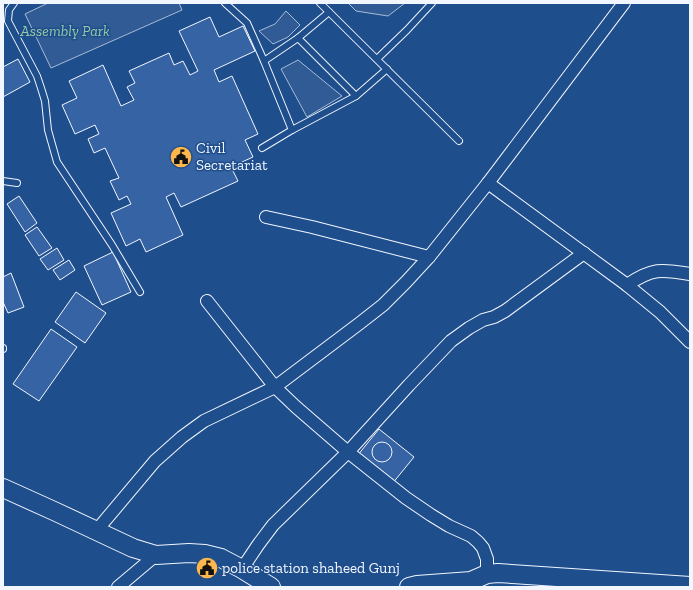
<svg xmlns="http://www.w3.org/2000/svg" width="693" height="590" viewBox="0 0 693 590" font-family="'Zilla Slab',serif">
	<rect width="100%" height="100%" fill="#1f4e8c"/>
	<g fill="#305b95" stroke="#a8bbd7">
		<path d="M48 3H179L182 10 51 68 25 14Z"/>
		<path d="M348 3H405L388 16 356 11Z"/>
		<path d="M286 11 300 25 288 37 273 44 259 31 275 24Z"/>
		<path d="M298 60 342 96 307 117 281 69Z"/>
	</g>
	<g fill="#3563a3" stroke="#f2f6ff">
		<path d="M210 17 219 37 243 26 255 51 214 70 219 82 232 76 258 134 245 140 253 157 231 167 238 181 181 207 174 193 166 197 183 235 146 252 140 239 126 246 111 213 131 204 127 196 119 200 110 181 119 178 105 148 94 153 88 139 99 134 95 125 75 134 62 105 77 98 69 81 103 65 121 106 134 100 127 87 135 83 129 71 169 53 174 65 183 61 190 75 198 71 179 31Z"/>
		<path d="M18 59 30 82 3 97V67Z"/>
		<path d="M19 196 37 223 25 232 7 204Z"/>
		<path d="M37 227 52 248 39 256 25 235Z"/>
		<path d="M57 248 64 260 48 270 40 259Z"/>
		<path d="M113 252 131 292 102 305 84 266Z"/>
		<path d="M69 260 75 270 60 280 53 270Z"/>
		<path d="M11 273 24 307 8 313 3 302V277Z"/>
		<path d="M76 292 106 313 85 343 55 322Z"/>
		<path d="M51 329 77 347 39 401 13 384Z"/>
		<path d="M379 429 414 457 392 484 357 456Z"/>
		<circle cx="382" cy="452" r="10"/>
	</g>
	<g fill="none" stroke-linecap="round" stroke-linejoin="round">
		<g stroke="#f2f6ff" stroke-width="8">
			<g id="service">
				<path d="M14 3 9 10 8 21 37 76 41 88 45 101 48 130 57 162 112 245 140 292"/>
				<path d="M225 3 247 23 264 61 292 130 356 96 387 69"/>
				<path d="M320 3 459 141"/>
				<path d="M298 38 356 96"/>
				<path d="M377 59 407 30 432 3"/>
				<path d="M264 61 298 38 329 12"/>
				<path d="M262 148 292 130"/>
				<path d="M3 181 17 183"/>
				<path d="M3 348V349"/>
			</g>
		</g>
		<g stroke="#f2f6ff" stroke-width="14">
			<g id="minor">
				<path d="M488 183 627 285 660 312 690 342"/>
				<path d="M266 217 312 227 429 257"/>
				<path d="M627 285C652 268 661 269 690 274"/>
				<path d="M207 301 275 387 296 407 348 452 406 498 431 515 449 526 471 536 478 542 483 548 487 559V574"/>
				<path d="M97 530 155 461 182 437 204 421 275 387 360 323 383 305 406 282 429 257 488 183 624 3"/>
				<path d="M242 569 258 545 273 525 348 452 409 385 451 341 469 328 483 320 494 317 505 311 584 253"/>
				<path d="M118 587 156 555"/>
			</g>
		</g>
		<g stroke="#f2f6ff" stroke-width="20">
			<g id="secondary">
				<path d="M3 488 54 511 133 548 156 555 189 553 205 554 221 558 242 569 271 587"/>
				<path d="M409 587 417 585 471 581 487 574 498 573 690 586"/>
			</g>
		</g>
		<use href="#service" stroke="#1f4e8c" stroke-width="6"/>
		<use href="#minor" stroke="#1f4e8c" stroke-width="12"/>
		<use href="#secondary" stroke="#1f4e8c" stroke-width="18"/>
	</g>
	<defs>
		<g id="civic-disc" transform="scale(1.15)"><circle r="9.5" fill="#ffb74d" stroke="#1f4e8c"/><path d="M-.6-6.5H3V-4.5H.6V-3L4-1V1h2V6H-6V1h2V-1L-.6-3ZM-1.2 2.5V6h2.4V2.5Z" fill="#111"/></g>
	</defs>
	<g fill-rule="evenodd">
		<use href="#civic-disc" x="181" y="157"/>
		<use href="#civic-disc" x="207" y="568"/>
	</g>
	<g text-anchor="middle" stroke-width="3" stroke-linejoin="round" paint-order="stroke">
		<g font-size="15" font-style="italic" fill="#97c8a6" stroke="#1f4e8c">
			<text x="65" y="36">Assembly Park</text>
		</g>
		<g font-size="15" fill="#f2f6ff" stroke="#1f4e8c" text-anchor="start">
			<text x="196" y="153">Civil<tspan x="196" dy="17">Secretariat</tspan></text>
			<text x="222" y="573">police station shaheed Gunj</text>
		</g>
	</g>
	<rect width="693" height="590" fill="none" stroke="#f2f6ff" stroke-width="8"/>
</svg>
